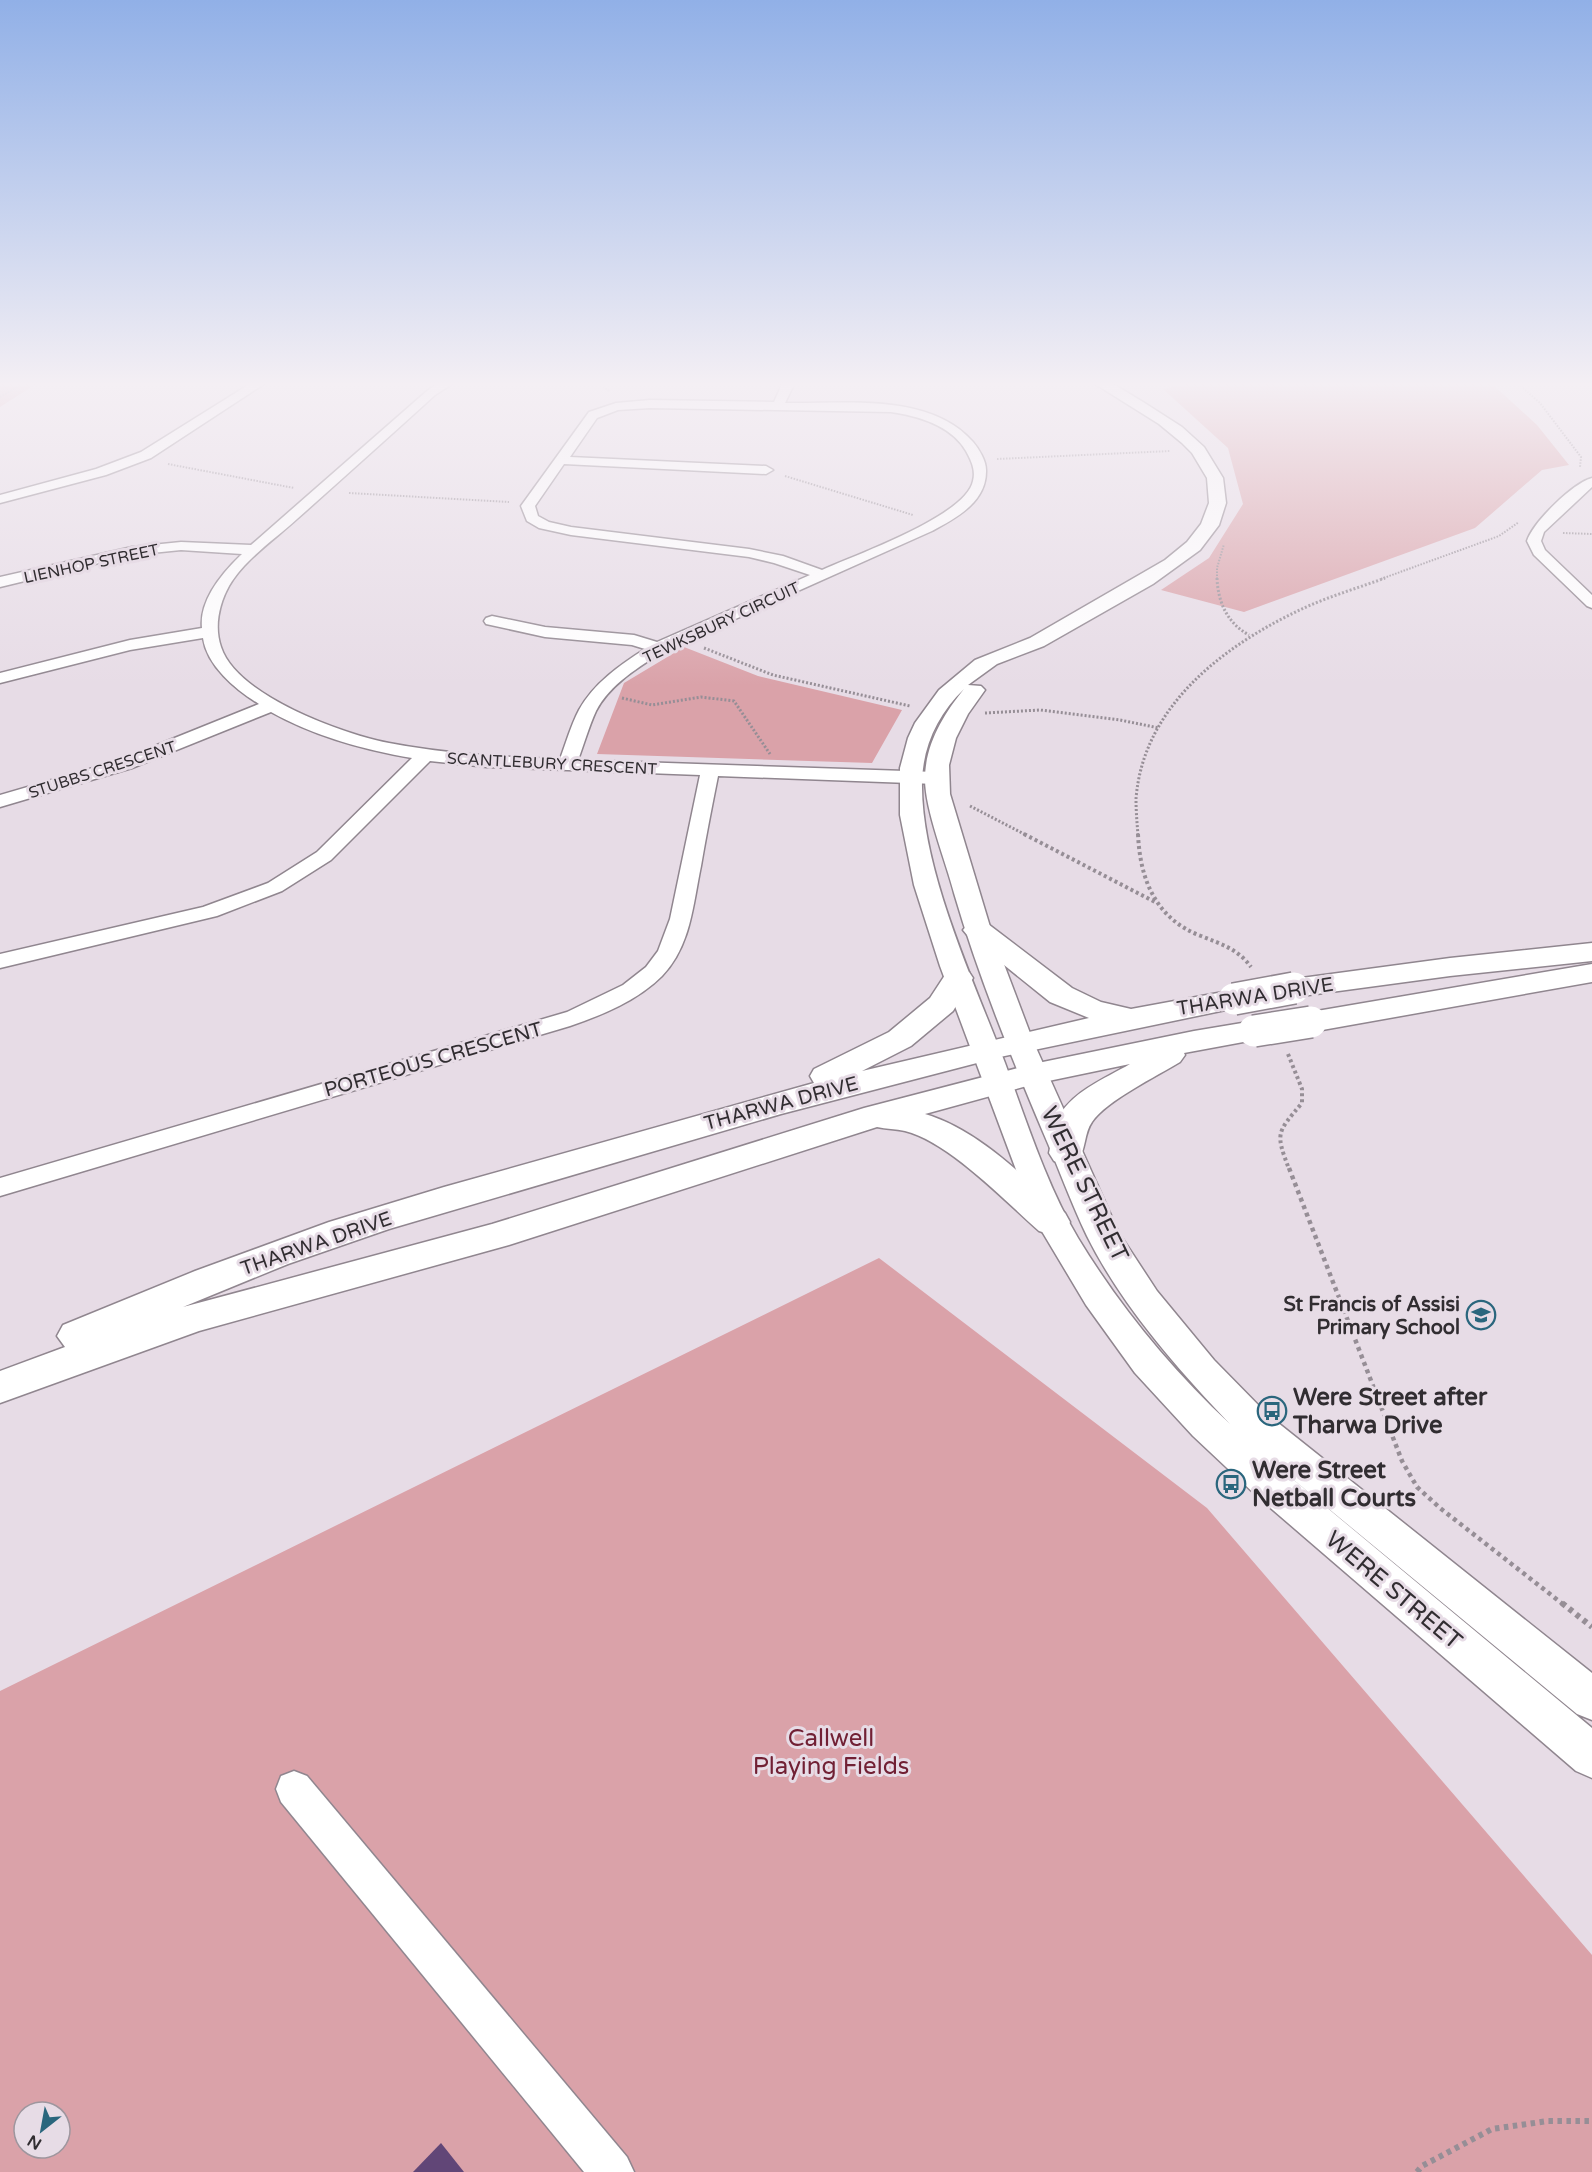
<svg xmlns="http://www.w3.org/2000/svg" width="1592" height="2172" viewBox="0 0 1592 2172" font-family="'Varela Round',sans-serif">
	<rect width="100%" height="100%" fill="#e7dce6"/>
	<g fill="#daa2a9" fill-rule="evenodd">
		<path d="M0 382H39L0 407Z"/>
		<path d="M1194 382H1490L1537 425 1569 465 1542 470 1475 528 1244 612 1161 590 1209 558 1243 504 1228 448 1163 389Z"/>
		<path d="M684 647 758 676 902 710 872 763 597 754 624 683Z"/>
		<path d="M879 1258 1207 1508 1592 1955V2172H0V1691ZM24 2112H60V2148H24Z"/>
	</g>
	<path fill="#614677" d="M441 2143 464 2172H413Z"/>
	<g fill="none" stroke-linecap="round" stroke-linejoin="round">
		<g stroke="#90868f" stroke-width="3">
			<g id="minor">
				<path d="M253 382H267L151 458 106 475 0 503V495L96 469 141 452Z"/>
				<path d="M440 382H455L435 395C389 437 343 478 297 519 275 539 244 560 229 586 219 604 214 627 221 647 237 696 343 734 389 743 446 754 503 757 560 759 566 743 571 725 579 710 594 683 620 665 645 649L632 645 545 637 486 624 484 621 486 618 492 616 545 627 634 635 657 642 810 575 774 563 749 557 571 535 539 528 527 521 521 506 589 412 616 403 650 400 774 402 783 382H795L785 403C844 404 930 392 973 442 979 449 986 461 986 470 987 502 956 518 932 531L664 651C639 667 610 684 596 711 589 726 584 744 578 760L936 772 943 774 945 778 943 782 936 784 718 776C712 806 706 836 701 866 693 904 691 946 662 976 637 1001 602 1015 570 1026L0 1196V1178L567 1012 623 985 646 967 658 951 670 919 700 775 487 767 430 761 331 860 282 891 217 916 0 968V954L203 907 268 883 317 852 412 758C364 750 314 736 271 712L132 768 0 807V795L120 760 259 704C236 690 207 666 203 638L130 650 0 683V673L130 640 202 628C199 600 223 572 242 554L181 550 132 555 0 587V577L132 547 181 542 251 545 427 391ZM650 408 891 412C918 416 951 425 966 451 971 460 976 470 973 481 966 516 855 555 822 570L783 556 749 549 571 527 549 522 538 516 535 506 564 464 766 474 773 470 766 466 570 457 597 418 618 410Z"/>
				<path d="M1592 478V487L1544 532 1541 541 1545 550 1592 595V608L1587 606 1534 555 1527 541C1533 522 1573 483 1592 478Z"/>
				<path d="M294 1771 307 1776 627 2157 634 2172H584L281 1802 276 1789 281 1776Z"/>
			</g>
		</g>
		<g stroke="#90868f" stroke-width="3">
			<path id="tertiary" d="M1092 382H1110L1143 402 1182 427 1204 447 1223 478 1226 503 1219 525 1200 550 1153 584 1044 646 997 664 968 685 981 686 985 690 968 714 956 738 949 765 950 794 991 930 1033 1041 1119 1233 1157 1291 1214 1360 1267 1414 1592 1673V1720L1577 1714 1260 1452 1592 1728V1778L1576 1771 1259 1498 1193 1436 1135 1373 1086 1305 1034 1218 940 966 914 885 900 815V768L908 738 915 723 939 690 975 660 1030 638 1165 560 1187 542 1201 524 1209 503 1207 478 1192 453 1182 443 1159 424ZM964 689C943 715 925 745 925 779 925 810 946 862 954 893 978 975 1010 1054 1043 1132 1058 1166 1071 1203 1087 1236 1122 1306 1176 1367 1230 1424 1171 1369 1120 1307 1078 1238 1047 1186 1026 1120 1005 1063 974 982 920 867 922 781 923 746 938 714 964 689Z"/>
		</g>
		<g stroke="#90868f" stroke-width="3">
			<g id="primary">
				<path d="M978 921 988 924 1072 988 1101 1002 1131 1009 1234 990 1245 992 1249 999 1245 1006 1000 1057 781 1114 389 1229 288 1264 183 1307 492 1224 864 1108 1033 1064 1194 1031 1254 1021 1265 1024 1270 1031 1265 1038 1184 1053 1185 1055 1180 1062C1157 1076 1106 1101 1092 1122 1084 1133 1086 1149 1078 1161L1066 1165 1054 1161 1049 1153C1051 1143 1053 1131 1057 1121 1068 1093 1106 1078 1130 1064L1034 1084 925 1114C979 1130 1023 1177 1065 1213L1070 1222 1065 1231 1052 1235 1039 1231C1005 1201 949 1142 905 1131 896 1129 886 1129 877 1127L509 1245 199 1331 0 1403V1371L65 1347 57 1336 63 1325 195 1271 329 1222 444 1187 814 1083 810 1076 814 1069 889 1032 930 998 947 972 958 969 969 972 973 978 953 1011 911 1046 862 1071 1089 1018 1050 1002 968 936 963 930 968 924Z"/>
				<path d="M1592 943V961L1450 976 1294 997 1283 994 1279 988 1283 982 1294 979 1450 958Z"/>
				<path d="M1592 964V982L1311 1032 1300 1029 1295 1022 1300 1015 1311 1012Z"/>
			</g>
		</g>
		<g stroke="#968e96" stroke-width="2" stroke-dasharray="1.5 1.5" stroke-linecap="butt">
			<path d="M599 382 610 392"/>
			<path d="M1516 382 1540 403 1581 457 1580 467"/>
			<path d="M0 397 25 382"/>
			<path d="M997 459 1170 451"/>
			<path d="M168 464 294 488"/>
			<path d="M785 476 913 515"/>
			<path d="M349 493 509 502"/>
			<path d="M1563 533 1592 534"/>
			<path d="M1217 579V568L1224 544"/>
			<path d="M1381 579 1499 536 1519 522"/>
		</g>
		<g stroke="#968e96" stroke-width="3" stroke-dasharray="2 2" stroke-linecap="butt">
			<path d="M1217 578C1218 602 1227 623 1249 635"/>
			<path d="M704 648 773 675 910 706"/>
			<path d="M622 698 652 705 701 697 734 701 770 754"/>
			<path d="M985 713 1040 710 1120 720 1159 728"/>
			<path d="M970 806 1026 835"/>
			<path d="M1138 835C1137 823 1136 811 1136 799 1143 705 1226 644 1304 608 1330 596 1358 588 1385 578"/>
		</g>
		<g stroke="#968e96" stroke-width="4" stroke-dasharray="3 3" stroke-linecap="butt">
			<path d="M1024 834 1155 902"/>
			<path d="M1138 834C1140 880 1156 919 1201 936 1221 944 1238 949 1251 967"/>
			<path d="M1288 1054 1302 1089V1103C1277 1133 1275 1132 1289 1169"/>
		</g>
		<path stroke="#968e96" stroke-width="4.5" stroke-dasharray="4 4" stroke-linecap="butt" d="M1289 1168 1402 1461 1417 1487 1440 1508 1564 1605"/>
		<g stroke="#968e96" stroke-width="6" stroke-dasharray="4.5 4.5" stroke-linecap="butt">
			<path d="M1562 1603 1592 1627"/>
			<path d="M1417 2172 1422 2166 1492 2129 1548 2121H1592"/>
		</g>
		<use href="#minor" fill="#fff" fill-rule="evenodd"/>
		<use href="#tertiary" fill="#fff" fill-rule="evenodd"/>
		<use href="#primary" fill="#fff" fill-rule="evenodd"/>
		<g stroke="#90868f" stroke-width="34" stroke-linecap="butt">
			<g id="primary-bridge">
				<path d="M1234 999 1294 988"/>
				<path d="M1254 1031 1311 1022"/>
			</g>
		</g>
		<use href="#primary-bridge" stroke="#fff" stroke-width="31"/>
	</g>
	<linearGradient id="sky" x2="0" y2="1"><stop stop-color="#91b0e7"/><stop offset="0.56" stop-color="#f4eff4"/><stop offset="1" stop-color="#f4eff4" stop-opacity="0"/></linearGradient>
	<rect width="1592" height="686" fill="url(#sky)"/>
	<defs>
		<g id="school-ring" transform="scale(1.5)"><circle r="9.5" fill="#e7dce6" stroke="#2a667d" stroke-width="1.5"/><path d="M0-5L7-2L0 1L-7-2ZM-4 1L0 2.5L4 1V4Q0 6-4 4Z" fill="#2a667d"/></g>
		<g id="bus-ring" transform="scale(1.5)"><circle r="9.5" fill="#e7dce6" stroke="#2a667d" stroke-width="1.5"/><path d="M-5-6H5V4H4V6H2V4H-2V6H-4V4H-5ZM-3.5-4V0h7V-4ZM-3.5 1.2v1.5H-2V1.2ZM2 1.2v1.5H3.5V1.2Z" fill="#2a667d"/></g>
	</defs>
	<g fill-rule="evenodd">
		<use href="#school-ring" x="1481" y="1315"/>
		<use href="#bus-ring" x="1272" y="1411"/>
		<use href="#bus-ring" x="1231" y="1484"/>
	</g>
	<g text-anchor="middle" stroke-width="6" stroke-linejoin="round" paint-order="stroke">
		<g font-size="16" fill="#312d31" stroke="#e7dce6">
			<text transform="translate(91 563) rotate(-12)" y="6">LIENHOP STREET</text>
			<text transform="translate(721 622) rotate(-25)" y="6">TEWKSBURY CIRCUIT</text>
			<text transform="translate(552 763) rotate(3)" y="6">SCANTLEBURY CRESCENT</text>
			<text transform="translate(102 769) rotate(-18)" y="6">STUBBS CRESCENT</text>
		</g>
		<g font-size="20" fill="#312d31" stroke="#e7dce6">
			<text transform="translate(1255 996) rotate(-9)" y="7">THARWA DRIVE</text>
			<text transform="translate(433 1059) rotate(-16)" y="7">PORTEOUS CRESCENT</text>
			<text transform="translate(781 1103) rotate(-15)" y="7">THARWA DRIVE</text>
			<text transform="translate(316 1243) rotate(-19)" y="7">THARWA DRIVE</text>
		</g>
		<g font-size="20" font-weight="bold" fill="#312d31" stroke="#e7dce6" text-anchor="end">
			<text x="1460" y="1311">St Francis of Assisi<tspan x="1460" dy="23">Primary School</tspan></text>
		</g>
		<g font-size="24" fill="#312d31" stroke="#e7dce6">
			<text transform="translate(1085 1184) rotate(64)" y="8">WERE STREET</text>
			<text transform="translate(1394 1590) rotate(40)" y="8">WERE STREET</text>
		</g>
		<g font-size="24" font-weight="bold" fill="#312d31" stroke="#e7dce6" text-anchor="start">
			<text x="1293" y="1405">Were Street after<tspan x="1293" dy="28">Tharwa Drive</tspan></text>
			<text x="1252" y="1478">Were Street<tspan x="1252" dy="28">Netball Courts</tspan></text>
		</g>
		<g font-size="24" fill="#712034" stroke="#e7dce6">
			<text x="831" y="1746">Callwell<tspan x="831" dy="28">Playing Fields</tspan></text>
		</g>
	</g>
	<g transform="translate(42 2130) rotate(211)"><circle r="28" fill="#e7dce6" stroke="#9e969e" stroke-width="1.5"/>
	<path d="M0-4.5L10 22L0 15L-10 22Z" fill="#2a667d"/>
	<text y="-9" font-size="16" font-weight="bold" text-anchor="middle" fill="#312d31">N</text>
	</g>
</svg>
